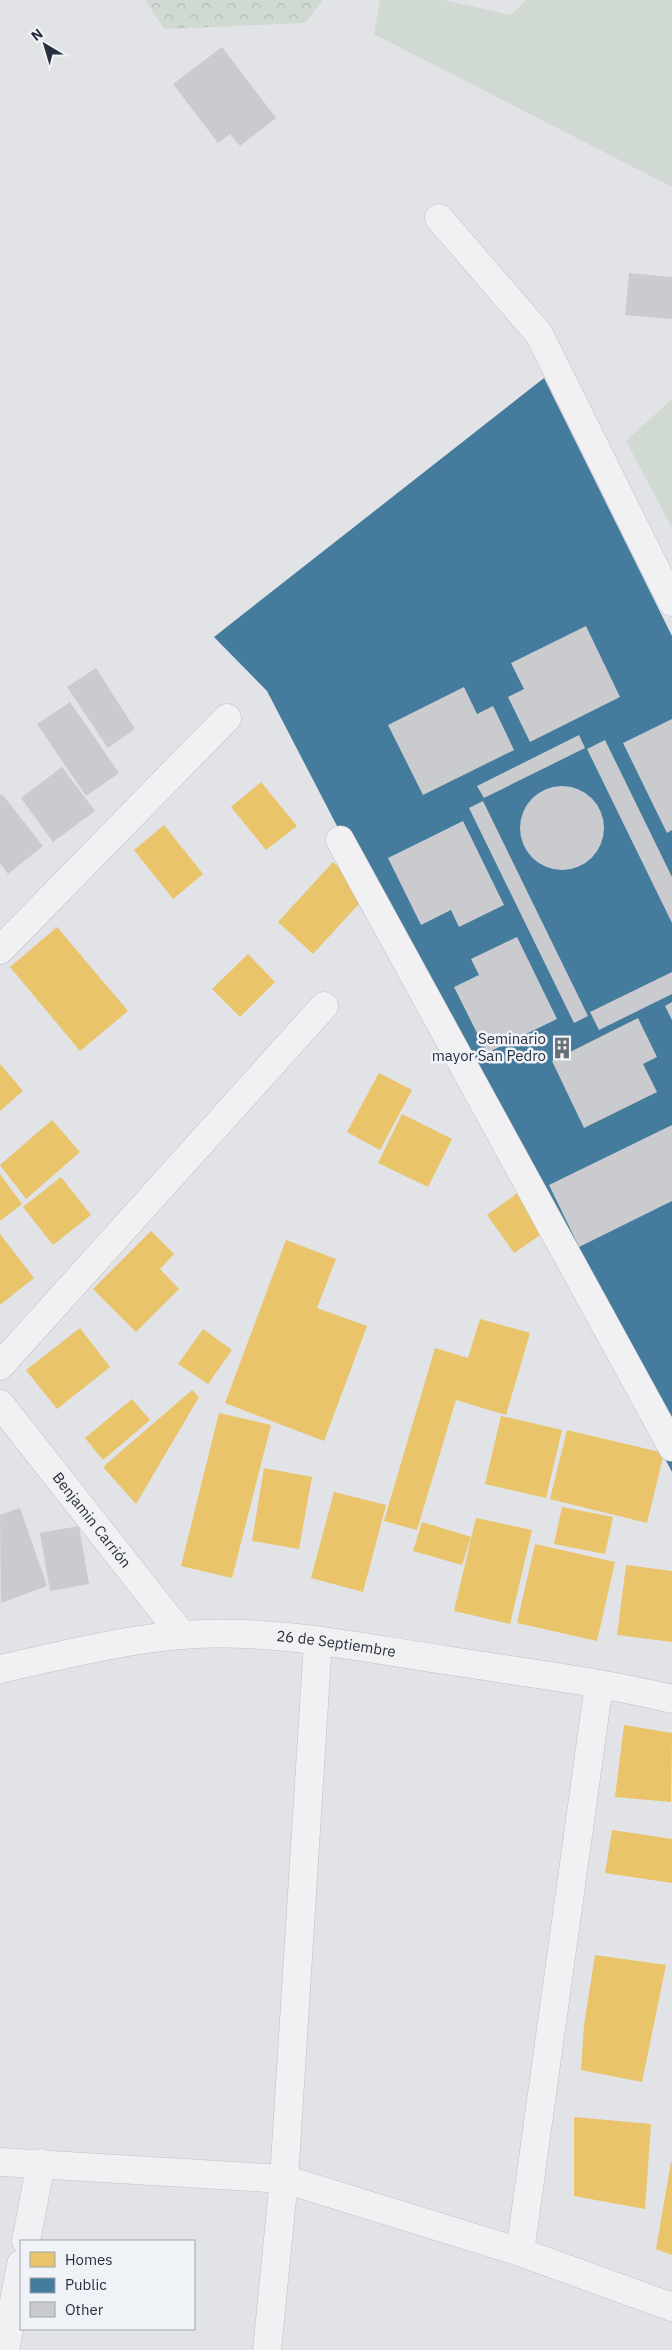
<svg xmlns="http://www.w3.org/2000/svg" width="672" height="2350" viewBox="0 0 672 2350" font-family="'IBM Plex Sans',sans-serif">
	<defs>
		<pattern id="forest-crowns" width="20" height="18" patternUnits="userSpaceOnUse" patternTransform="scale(1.25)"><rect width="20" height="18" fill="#d1dad2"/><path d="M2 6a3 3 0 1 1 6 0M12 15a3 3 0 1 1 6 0" fill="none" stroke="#b3bbb5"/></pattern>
	</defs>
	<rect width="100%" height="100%" fill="#e1e3e6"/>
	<g fill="#d1dad2">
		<path d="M380 0H443L511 15 526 0H672V187L374 34Z"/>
		<path d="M672 399V528L626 441Z"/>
	</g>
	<path fill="url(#forest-crowns)" d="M145 0H323L305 23 164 29Z"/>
	<g fill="#e9c46a">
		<path d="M261 782 297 826 266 850 231 807Z"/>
		<path d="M164 825 203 874 173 899 134 850Z"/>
		<path d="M333 862 368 894 313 954 278 922Z"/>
		<path d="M57 927 128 1011 80 1051 10 967Z"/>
		<path d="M248 954 275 982 240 1017 212 989Z"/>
		<path d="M0 1064 23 1091 0 1111Z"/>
		<path d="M379 1073 412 1090 380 1150 347 1132Z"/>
		<path d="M402 1114 452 1139 428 1187 378 1163Z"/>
		<path d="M52 1120 80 1152 26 1199 0 1165Z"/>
		<path d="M0 1174 22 1204 0 1221Z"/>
		<path d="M61 1177 91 1215 53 1245 23 1207Z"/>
		<path d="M519 1192 546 1231 514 1253 487 1215Z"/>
		<path d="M151 1231 174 1254 160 1269 179 1289 136 1332 93 1289Z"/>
		<path d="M0 1234 34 1278 0 1305Z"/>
		<path d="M286 1240 336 1259 317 1308 367 1326 324 1441 225 1403Z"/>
		<path d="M480 1319 530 1333 506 1415 456 1400 417 1530 384 1521 435 1348 468 1358Z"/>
		<path d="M80 1328 110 1367 57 1409 26 1370Z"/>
		<path d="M203 1329 232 1350 208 1384 178 1364Z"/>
		<path d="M192 1390 199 1397 136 1504 103 1467Z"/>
		<path d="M132 1399 150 1420 103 1460 85 1438Z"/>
		<path d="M219 1413 271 1425 232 1578 181 1566Z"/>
		<path d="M501 1416 562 1430 546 1498 485 1484Z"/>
		<path d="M567 1430 664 1453 647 1523 550 1499Z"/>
		<path d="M264 1468 312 1477 299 1549 252 1541Z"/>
		<path d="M334 1492 386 1505 363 1592 311 1578Z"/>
		<path d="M562 1507 613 1517 605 1554 554 1544Z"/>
		<path d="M476 1518 532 1530 510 1624 454 1611Z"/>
		<path d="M422 1522 471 1537 462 1565 413 1551Z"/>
		<path d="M535 1544 615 1562 597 1641 517 1623Z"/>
		<path d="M626 1565 672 1571V1642L617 1635Z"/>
		<path d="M624 1725 672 1733 671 1802 615 1797Z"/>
		<path d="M612 1830 672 1839V1883L605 1873Z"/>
		<path d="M595 1955 666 1965 642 2082 581 2070 584 2025Z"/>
		<path d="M574 2117 651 2124 645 2209 574 2196Z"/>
		<path d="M671 2162H672V2255L656 2249Z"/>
	</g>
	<path fill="#457b9d" d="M544 378 672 636V1472L267 691 214 637Z"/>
	<g fill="#cacbce">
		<path d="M222 47 276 118 240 146 230 134 218 143 173 84Z"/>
		<path d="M629 273 672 277V319L625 315Z"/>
		<path d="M586 626 620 697 530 742 508 697 524 689 511 663Z"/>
		<path d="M96 668 135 729 108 748 67 687Z"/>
		<path d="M464 687 477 714 493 706 514 750 423 795 388 725Z"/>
		<path d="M70 702 119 773 86 796 37 724Z"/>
		<path d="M672 719V830L667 833 623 743Z"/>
		<path d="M579 735 585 748 484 798 477 786Z"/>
		<path d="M605 740 672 877V923L587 749Z"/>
		<path d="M62 767 95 811 53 842 21 798Z"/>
		<circle cx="562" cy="828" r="42"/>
		<path d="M2 794 43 846 8 874 0 863V795Z"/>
		<path d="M483 801 588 1016 574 1023 469 808Z"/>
		<path d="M463 821 504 905 459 927 451 910 421 925 388 858Z"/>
		<path d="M517 937 557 1019 487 1053 454 987 479 975 471 959Z"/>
		<path d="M672 972V994L599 1030 590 1012Z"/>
		<path d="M672 1002V1020L665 1006Z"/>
		<path d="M638 1018 657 1057 643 1064 657 1092 584 1128 552 1061Z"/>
		<path d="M672 1125V1201L579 1247 549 1185Z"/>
		<path d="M20 1508 47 1586 1 1603 0 1515Z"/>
		<path d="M79 1526 89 1584 50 1591 40 1533Z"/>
	</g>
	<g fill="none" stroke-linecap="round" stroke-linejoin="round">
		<g stroke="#bfc1c4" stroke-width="29">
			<g id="minor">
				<path d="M439 218 539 334 672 602"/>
				<path d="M340 840 672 1447"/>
				<path d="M0 950 227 718"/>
				<path d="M0 1366 324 1006"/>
				<path id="s1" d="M0 1404 182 1635"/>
				<path d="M0 2162 284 2179 520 2252 672 2307"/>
				<path d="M26 2241 41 2163"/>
				<path d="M520 2252 599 1684"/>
				<path d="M5 2350 21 2264"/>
				<path d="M267 2350 284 2179 318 1641"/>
			</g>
		</g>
		<g stroke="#bfc1c4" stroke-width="29">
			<g id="tertiary">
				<path id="s2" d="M0 1669C60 1656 120 1640 182 1635 270 1628 358 1647 445 1660 520 1672 598 1681 672 1699"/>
			</g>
		</g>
		<use href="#minor" stroke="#f1f1f3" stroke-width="28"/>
		<use href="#tertiary" stroke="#f1f1f3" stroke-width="28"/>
	</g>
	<defs>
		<g id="building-bare" transform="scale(1.725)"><path d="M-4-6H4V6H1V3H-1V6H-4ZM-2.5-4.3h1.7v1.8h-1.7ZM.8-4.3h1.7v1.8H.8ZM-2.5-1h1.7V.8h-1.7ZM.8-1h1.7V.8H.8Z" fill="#696f79" stroke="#eff2f6" stroke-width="2.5" paint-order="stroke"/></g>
	</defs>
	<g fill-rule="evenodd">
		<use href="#building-bare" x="562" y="1048"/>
	</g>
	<g text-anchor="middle" stroke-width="5" stroke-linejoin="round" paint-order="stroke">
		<g font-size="15" fill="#28303f" stroke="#eff2f6" text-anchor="end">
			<text x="546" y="1044">Seminario<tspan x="546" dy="17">mayor San Pedro</tspan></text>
		</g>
		<g font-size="15" fill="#28303f" stroke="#eff2f6">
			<text dy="5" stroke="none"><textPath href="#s1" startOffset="148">Benjamin Carrión</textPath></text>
			<text dy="5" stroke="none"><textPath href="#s2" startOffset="340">26 de Septiembre</textPath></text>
		</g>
	</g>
	<rect x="20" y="2240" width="175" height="90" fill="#eff2f6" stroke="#9fa4ad"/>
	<rect x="30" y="2252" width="25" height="15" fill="#e9c46a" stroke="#9fa4ad"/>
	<text x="65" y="2265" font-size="15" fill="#28303f">Homes</text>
	<rect x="30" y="2278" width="25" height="15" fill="#457b9d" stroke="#9fa4ad"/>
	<text x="65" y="2290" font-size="15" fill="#28303f">Public</text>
	<rect x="30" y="2302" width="25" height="15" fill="#cacbce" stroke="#9fa4ad"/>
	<text x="65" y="2315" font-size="15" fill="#28303f">Other</text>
	<g transform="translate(45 45) rotate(322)" stroke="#eff2f6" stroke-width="4" paint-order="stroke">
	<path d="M0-4L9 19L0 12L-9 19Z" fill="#28303f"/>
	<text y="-8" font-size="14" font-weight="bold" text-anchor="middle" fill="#28303f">N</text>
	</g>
</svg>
